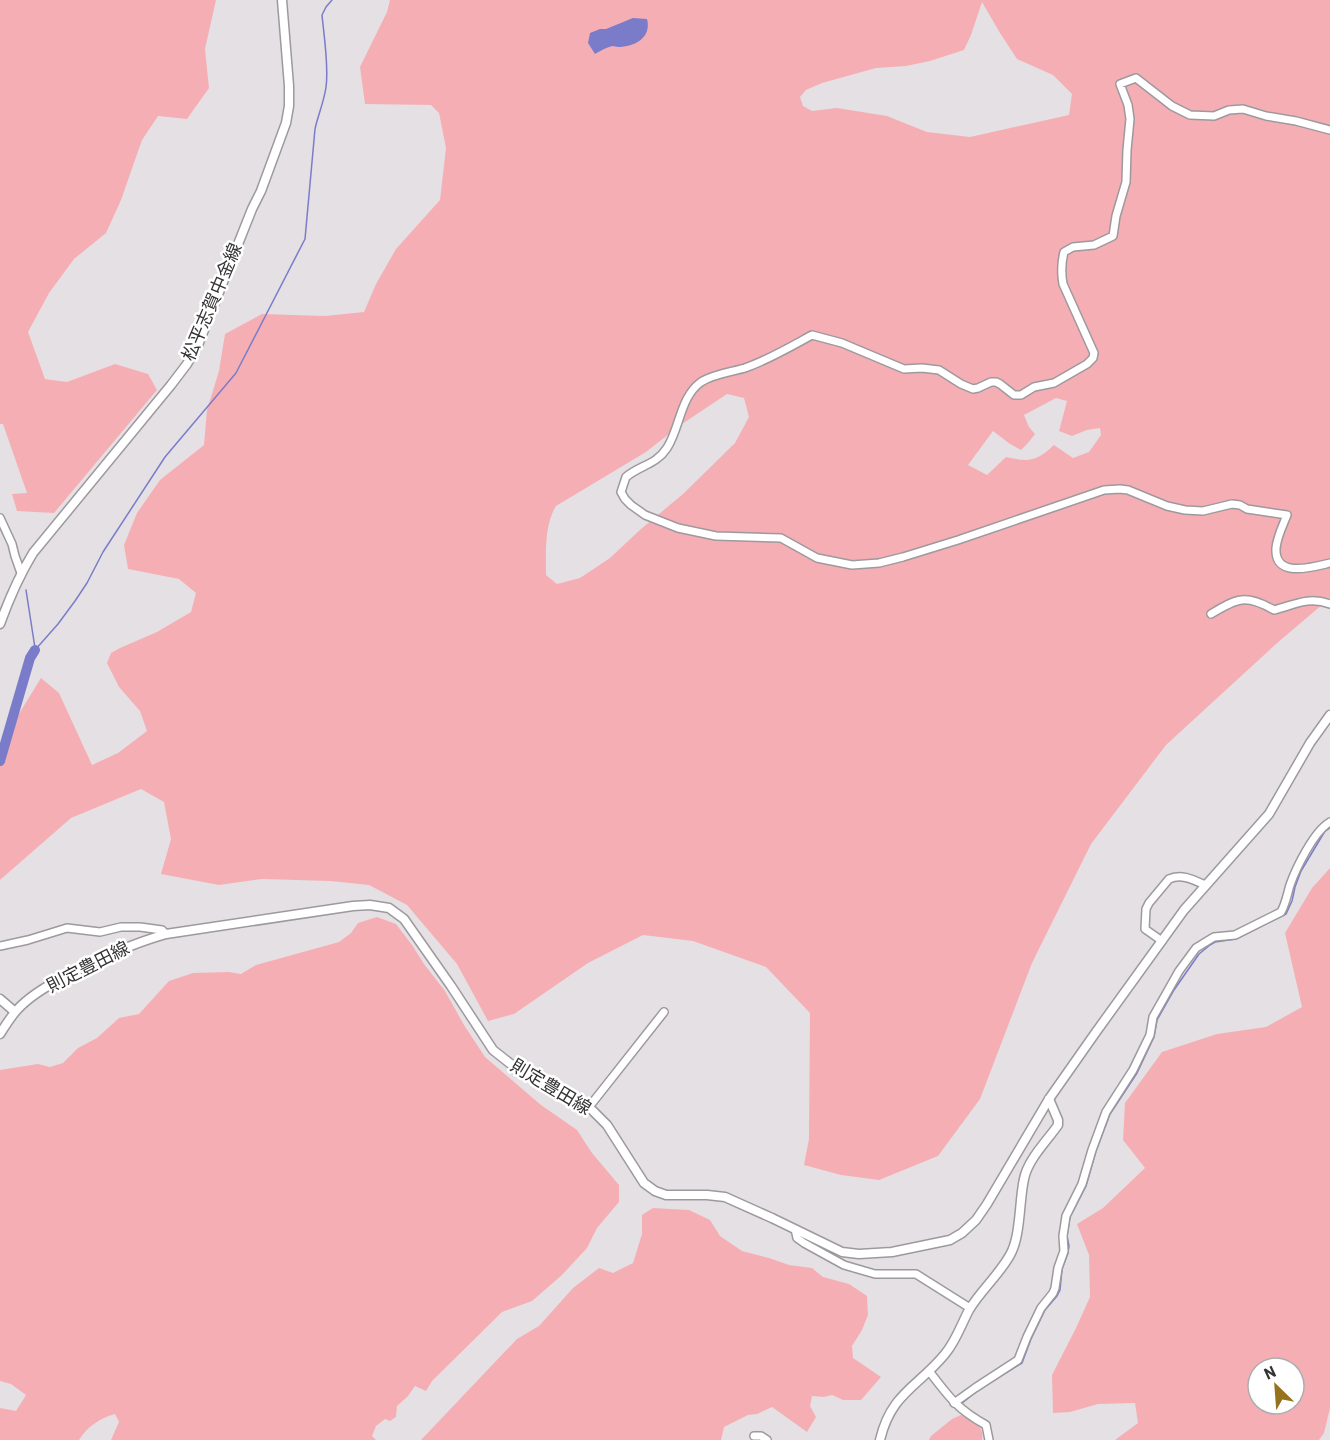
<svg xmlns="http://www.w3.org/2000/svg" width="1330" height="1440" viewBox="0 0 1330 1440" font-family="Barlow,'Noto Sans JP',sans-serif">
	<rect width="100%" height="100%" fill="#e5e0e4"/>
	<g fill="#f5afb4" fill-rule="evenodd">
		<path d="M0 0H216L205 49 209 88 187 119 158 116 142 140 121 200 106 233 74 259 49 293 28 332 45 379 67 382 115 364 148 374 157 390 54 513 17 511 12 494 27 493 3 424H0Z"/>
		<path d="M390 0H1330V598L1276 644 1166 745 1091 844 1032 963 980 1099 938 1156 879 1180 841 1175 804 1165 809 1139 810 1013 766 967 693 941 643 935 588 963 514 1014 488 1021 457 964 407 905 369 885 330 881 262 879 219 885 161 874 171 839 164 802 141 789 71 818 0 880V765L17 717 41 678 59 693 92 765 118 753 147 731 140 711 119 687 107 663 111 653 120 648 157 632 191 612 196 593 179 579 128 569 124 545 137 513 160 480 204 445 207 410 219 371 225 334 262 314 325 316 364 312 376 284 396 249 440 200 446 148 439 113 431 105 365 104 360 67 387 12ZM982 2 1000 33 1017 59 1053 75 1072 94 1069 115 970 137 927 132 887 116 837 108 812 111 803 106 800 97 806 90 822 83 876 68 906 66 930 61 964 50 971 35ZM727 394 744 398 749 417 735 443 683 494 641 529 610 558 580 578 557 584 546 575C546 552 544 526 556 506L646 452 679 426ZM1056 398 1067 401 1059 431 1072 436 1087 430 1100 428 1101 435 1089 452 1073 458 1054 445C1036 462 1029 462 1006 457L987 475 968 465 993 431 1010 444 1021 450 1028 443 1035 434 1029 427 1024 415Z"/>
		<path d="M1330 868V1408L1324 1433 1319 1440H1115L1138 1423 1135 1403 1098 1404 1070 1412 1053 1413 1052 1375 1076 1328 1090 1297 1089 1255 1077 1224 1103 1208 1145 1168 1123 1140 1125 1103 1162 1052 1217 1034 1266 1027 1302 1007 1285 933 1312 888ZM1258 1368H1294V1404H1258Z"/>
		<path d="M377 917 396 924 412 945 424 964 445 991 464 1025 485 1057 541 1105 577 1130 592 1153 619 1185V1202L597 1228 587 1248 562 1275 532 1301 502 1312 432 1381 426 1391 415 1386 408 1396 397 1406 396 1417 390 1421 385 1419 376 1426 372 1436 376 1440H111L119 1422 115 1414C100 1418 87 1427 79 1440H0V1408L16 1411 26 1395 11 1384 0 1381V1070L38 1064 50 1067 63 1063 78 1048 97 1038 119 1018 139 1014 169 981 193 973 229 972 241 974 256 965 339 942 351 933 358 923Z"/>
		<path d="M653 1208 689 1210 710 1220 720 1236 742 1251 769 1258 789 1265 812 1268 823 1277 849 1284 867 1296 868 1315 862 1330 852 1346 853 1358 881 1377 861 1400H843L832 1395 824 1397 812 1396 810 1406 816 1417 807 1432 772 1407 757 1414 748 1415 724 1427 721 1440H421L517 1339 539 1326 573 1288 599 1268 613 1273 633 1263 642 1234V1215Z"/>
		<path d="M961 1415C972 1421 985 1425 982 1440H929L931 1436 952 1419Z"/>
	</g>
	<path fill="#7a7cc9" d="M633 18 647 19C652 38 634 47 618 47 616 47 614 46 613 46 607 47 600 51 595 54L588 43 590 33 600 29H606Z"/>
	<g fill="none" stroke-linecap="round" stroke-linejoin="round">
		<g stroke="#7a7cc9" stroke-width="1.5">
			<path d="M26 590 35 648"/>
			<path d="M35 650 58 624 75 601 87 583 103 552 165 457 236 373 305 239 315 129C318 115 324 102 326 87 329 67 324 36 322 15L326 7 332 0"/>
			<path d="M961 1404 977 1391 1022 1363 1031 1339 1045 1310 1057 1296 1060 1290 1062 1269 1068 1253 1069 1246 1067 1236 1070 1217 1086 1186 1096 1151 1110 1114 1137 1073 1154 1037 1157 1020 1174 990 1199 954 1210 945 1215 942 1236 939 1286 914 1292 901 1295 887 1301 871 1325 831 1330 828"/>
		</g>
		<path stroke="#7a7cc9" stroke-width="10" d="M0 761 30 658 35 650"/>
		<g stroke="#9d999d" stroke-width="10">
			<g id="minor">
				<path d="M1330 130 1296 121 1266 116 1243 109 1229 110 1214 116 1190 115 1172 106 1136 78 1120 84 1128 105 1130 119 1127 150 1126 182 1116 216 1113 236 1094 245 1073 247 1064 252C1061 264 1061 273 1063 284L1094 353 1093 358 1087 364 1054 383 1034 387 1021 395H1014L1000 384 996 382H991L978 388 973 389 961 384 939 370 922 368 904 369 842 343 812 335C790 347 768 360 745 368 731 372 713 374 701 382 680 397 680 428 667 448 656 465 640 465 626 477L621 492 625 499 631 505 645 515 678 528 716 536 781 538 817 558 852 565 879 563 903 557 958 540 1104 490 1120 489 1128 490 1167 506 1185 510 1203 511 1232 504 1240 505 1247 509 1287 515C1283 525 1277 537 1276 548 1274 579 1313 567 1330 563"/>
				<path d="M0 518 12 544 15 556 21 573"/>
				<path d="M1211 614C1237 598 1246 594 1274 610 1294 605 1308 596 1330 604"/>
				<path d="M1162 941 1145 929 1146 909 1149 903 1169 879C1181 873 1194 880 1205 885"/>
				<path d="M0 946 28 940 67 928 100 932 121 927H140L162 930 166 934"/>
				<path d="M589 1107 664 1012"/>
				<path d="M795 1229 797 1238 804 1243 844 1265 875 1274H916L970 1308"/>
				<path d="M929 1371C949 1397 957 1409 986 1425L989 1440"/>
				<path d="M954 1403 975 1388 1018 1360 1027 1337 1041 1308 1053 1293 1055 1288 1058 1268 1064 1251 1063 1236 1066 1216 1082 1184 1092 1150 1106 1112 1133 1070 1150 1035 1153 1017 1179 971 1196 948 1209 940 1214 937 1235 935 1281 912C1286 903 1287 895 1290 885 1296 868 1314 831 1330 822"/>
				<path d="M754 1436H761L767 1440"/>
			</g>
		</g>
		<g stroke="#9d999d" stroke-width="11">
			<g id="major">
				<path d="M0 624C9 599 19 576 33 553L171 385 187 364 198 345 252 209 261 191 286 123 289 106V86L282 0"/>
				<path d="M0 999 15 1012"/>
				<path d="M0 1034C5 1026 10 1018 16 1011 30 995 50 984 68 975 100 958 131 944 166 934L353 906 370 905 389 908 404 919 451 986 493 1050 512 1065 573 1097 589 1107 607 1125 644 1183 655 1191 666 1195H707L725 1197 772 1218 842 1252 859 1254 892 1252 950 1240 962 1233 976 1220 987 1204 1049 1099 1096 1032 1184 910 1269 814 1310 743 1330 715"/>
				<path d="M880 1440C891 1393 918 1387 945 1354 956 1341 961 1325 969 1310 981 1290 999 1275 1010 1255 1021 1236 1019 1201 1024 1179 1028 1159 1047 1141 1058 1125V1120L1049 1099"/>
			</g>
		</g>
		<use href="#minor" stroke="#fff" stroke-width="7"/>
		<use href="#major" stroke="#fff" stroke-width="8"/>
	</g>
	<g text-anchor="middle" stroke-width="5" stroke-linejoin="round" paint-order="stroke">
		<g font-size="18" fill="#343334" stroke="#fff">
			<text transform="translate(212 302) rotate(-67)" y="6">松平志賀中金線</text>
			<text transform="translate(88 967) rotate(-27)" y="6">則定豊田線</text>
			<text transform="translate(551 1087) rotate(31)" y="6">則定豊田線</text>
		</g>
	</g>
	<g transform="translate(1276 1386) rotate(335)"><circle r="28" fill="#ffffff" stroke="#aeadae" stroke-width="1.5"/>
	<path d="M0-4.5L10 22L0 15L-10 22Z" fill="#97721c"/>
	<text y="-9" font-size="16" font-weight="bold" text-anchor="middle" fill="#343334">N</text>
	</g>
</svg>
